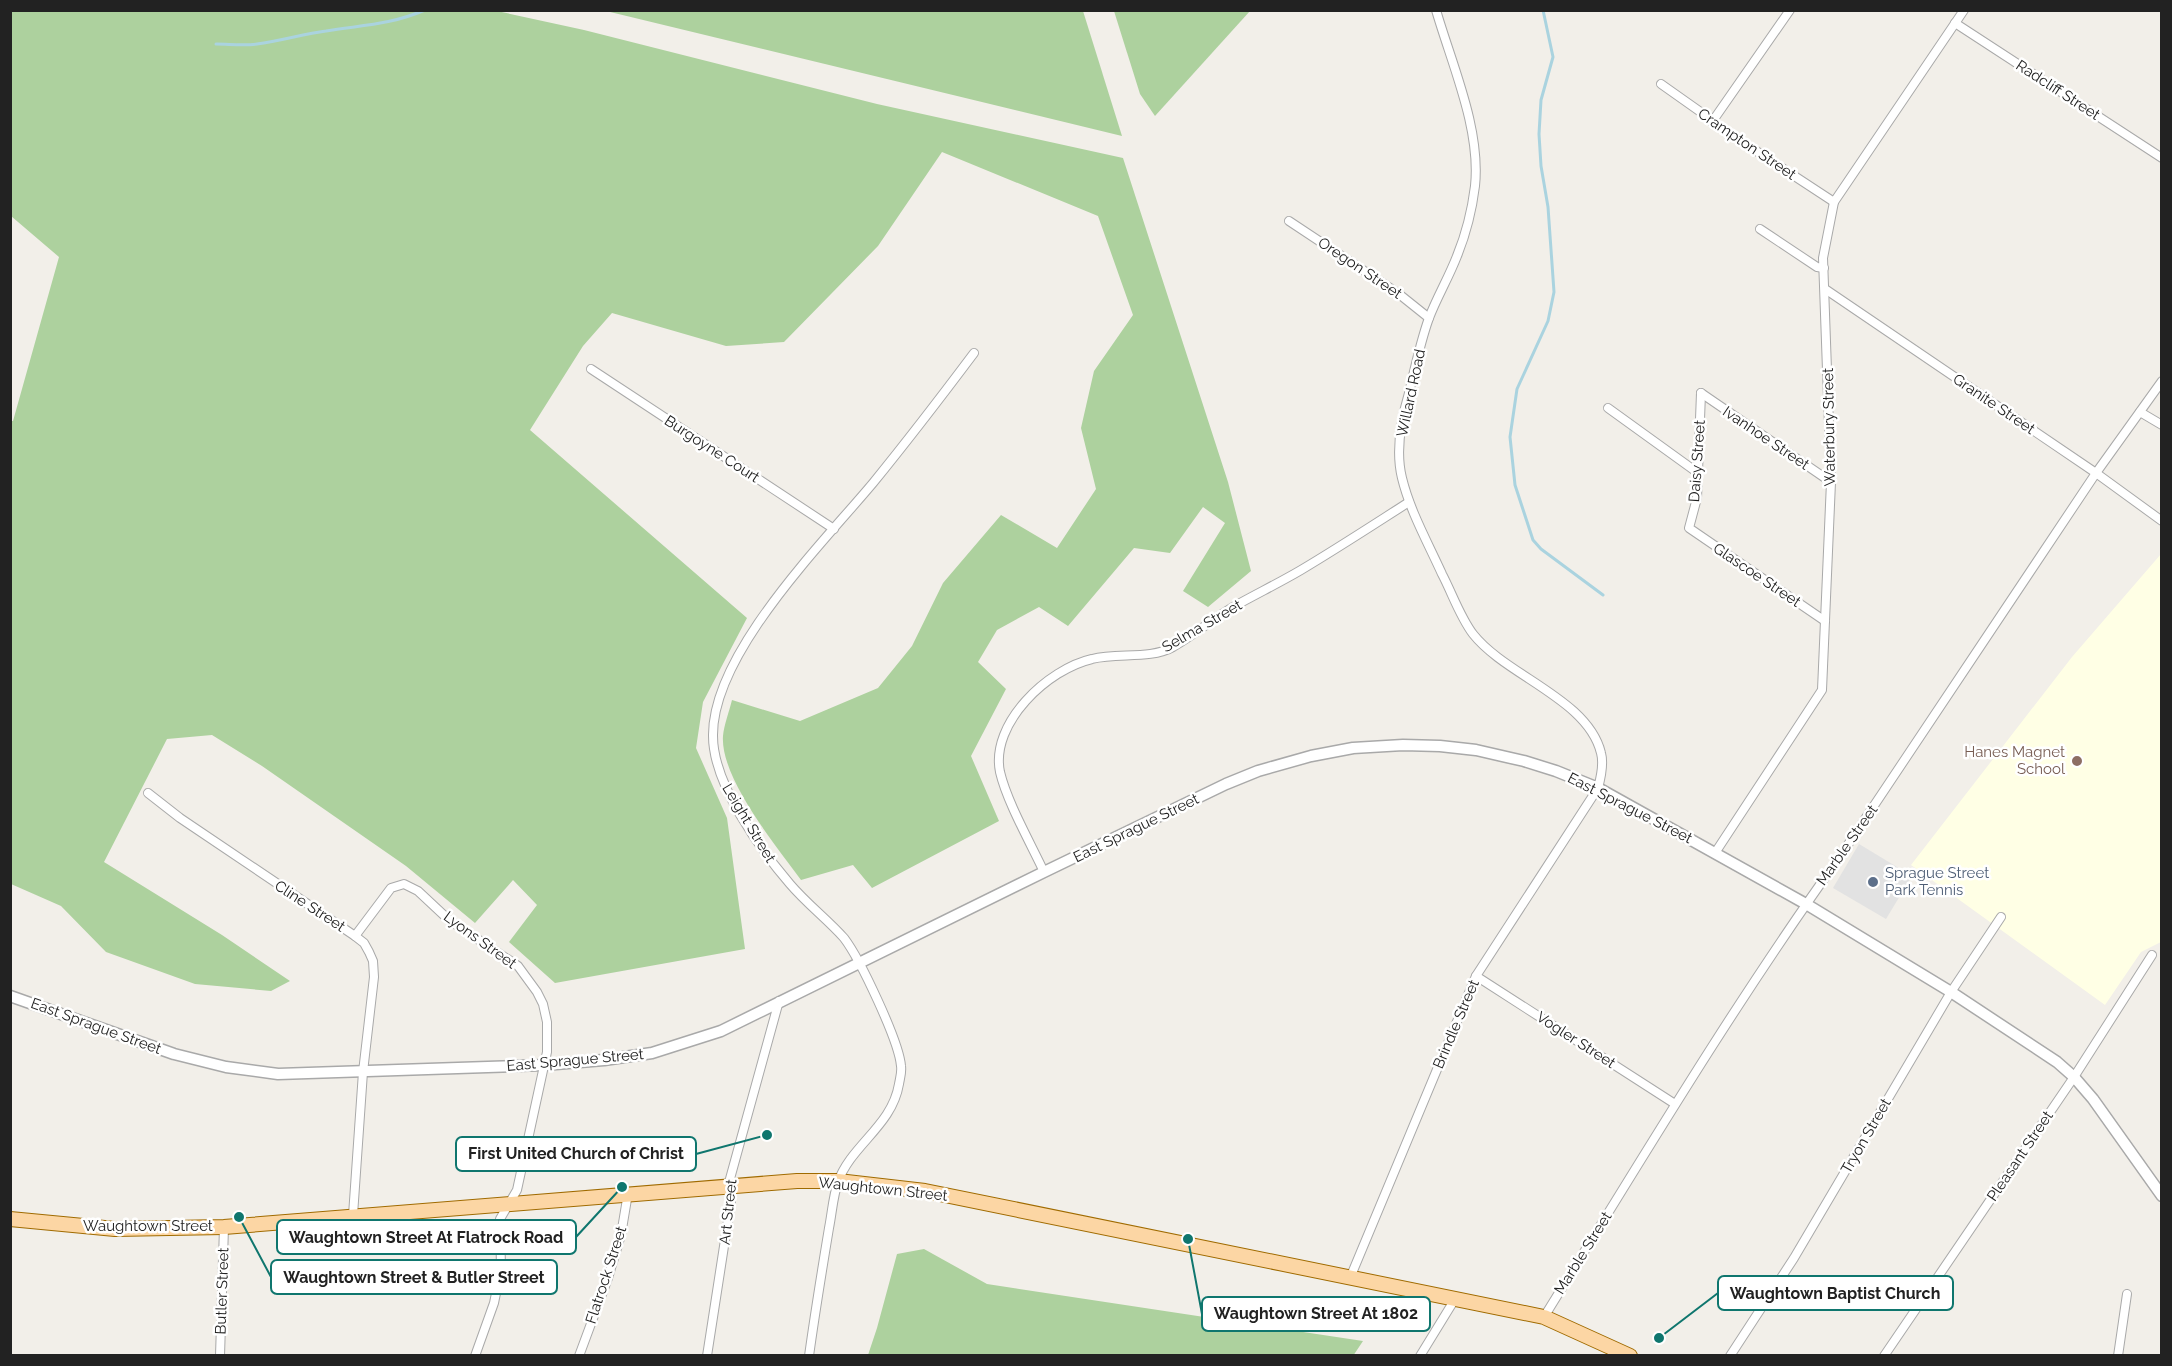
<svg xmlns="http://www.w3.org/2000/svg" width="2172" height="1366" viewBox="0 0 2172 1366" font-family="Raleway,sans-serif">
	<rect width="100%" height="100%" fill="#f2efe9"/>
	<path fill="#ffffe5" d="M2161 554V942L2141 952 2105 1005 1911 865 2072 657Z"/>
	<g fill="#add19e">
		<path d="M11 10 497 11 584 30 877 104 1123 158 1228 482 1251 571 1208 607 1183 591 1225 523 1203 507 1170 553 1134 548 1068 626 1039 607 997 630 978 662 1006 689 971 756 999 821 872 888 853 865 801 880C777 847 720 778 723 736 724 725 729 712 732 700L800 721 878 688 912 646 943 583 1001 515 1057 548 1096 489 1081 428 1094 371 1133 315 1098 216 942 152 878 246 784 342 726 346 612 313 583 346 530 430 747 618 703 702 696 748 727 818 745 949 555 983 509 942 537 905 513 880 475 923 406 866 262 766 212 735 167 739 104 862 222 935 290 981 271 991 195 984 106 952 61 906 11 884V421H13L59 257 11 216Z"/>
		<path d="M606 11H1083L1122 136Z"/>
		<path d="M1114 11V10L1250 11 1155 116 1140 94Z"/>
		<path d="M924 1249 987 1284 1363 1341 1353 1356 868 1355 877 1328 897 1254Z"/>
	</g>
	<path fill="#e2e2e2" d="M1859 844 1912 876 1886 919 1833 888Z"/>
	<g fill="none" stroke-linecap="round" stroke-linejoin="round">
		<g stroke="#aad3df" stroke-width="3">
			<path d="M1543 10 1553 57 1541 100 1539 134 1541 166 1548 207 1554 292 1548 321 1517 389 1510 437 1515 485 1533 540 1541 549 1603 595"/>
			<path d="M216 44C229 44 244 46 257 44 281 41 303 34 326 31 362 25 390 25 425 10"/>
		</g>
		<g stroke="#a9a9a9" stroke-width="10">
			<g id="minor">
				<path d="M1955 23 2162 158"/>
				<path d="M1661 84 1702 113 1712 122 1834 202"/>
				<path d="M1712 122 1790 10"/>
				<path d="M1289 221 1399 294 1429 318"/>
				<path d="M1760 229 1817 267 1824 268"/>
				<path d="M1825 289 2096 473 2162 521"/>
				<path d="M591 369 834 529"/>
				<path d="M1701 393 1697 498 1689 528 1825 621"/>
				<path d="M1701 393 1831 482"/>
				<path d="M1608 408 1698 473"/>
				<path d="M2140 412 2162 425"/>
				<path d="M148 793 180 818 355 936 364 943 369 952 373 961 374 977 363 1072 353 1215"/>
				<path d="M1715 853 1822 690 1831 482 1823 258 1834 202 1964 10"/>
				<path d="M1044 872C1031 844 1007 802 1000 772 990 723 1048 669 1092 659 1118 652 1149 660 1173 647 1194 635 1213 619 1233 607 1256 594 1279 583 1301 570 1338 548 1373 525 1409 502"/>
				<path d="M355 936 391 888 404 884 418 891 449 920 518 966 537 992 543 1004 547 1022V1052L517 1190 500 1219 501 1269 494 1303 475 1356"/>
				<path d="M1476 976 1675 1104"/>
				<path d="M1350 1278 1476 976 1598 788C1601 777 1604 764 1601 753 1588 699 1506 676 1473 634 1460 617 1452 593 1442 574 1428 543 1410 511 1402 478 1395 450 1401 420 1409 393 1415 368 1420 343 1429 318 1437 297 1449 277 1457 256 1466 234 1472 210 1475 186 1481 129 1452 65 1436 10"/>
				<path d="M1544 1317C1640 1162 1734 1004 1841 855L2096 473 2162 381"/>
				<path d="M220 1356 224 1227"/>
				<path d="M579 1356 608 1278 621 1235 628 1193"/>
				<path d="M707 1356 731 1201 728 1186 779 1001"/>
				<path d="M809 1356C815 1313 822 1270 829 1228 832 1213 833 1196 838 1182 851 1145 892 1126 899 1084 900 1078 902 1072 901 1066 899 1041 860 959 844 938 827 919 807 904 790 884 760 849 713 784 713 736 712 654 822 544 873 483 908 440 941 397 974 353"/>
				<path d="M1420 1356 1455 1299"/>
				<path d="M1730 1356 1794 1258 1951 992 2001 917"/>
				<path d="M1884 1356 2074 1077 2152 955"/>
				<path d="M2118 1356 2127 1294"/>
			</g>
		</g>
		<g stroke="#a9a9a9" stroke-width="13">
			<path id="tertiary" d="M10 996 174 1054 226 1067 278 1074 544 1065 604 1060 652 1053 721 1031 1044 872 1226 784 1258 771 1311 756 1353 748 1403 745 1440 746 1476 750 1524 761 1556 771 1598 788 1806 904 1951 992 2057 1062 2074 1077 2093 1099 2162 1196"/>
		</g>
		<g stroke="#a06b00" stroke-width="16">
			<path id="primary" d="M10 1219 115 1229 224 1227 797 1181H838L925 1191 1544 1317 1630 1356"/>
		</g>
		<use href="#minor" stroke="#fff" stroke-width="8"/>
		<use href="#tertiary" stroke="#fff" stroke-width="10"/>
		<use href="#primary" stroke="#fcd6a4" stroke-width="14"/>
	</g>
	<circle fill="#8d6e63" stroke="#fff" stroke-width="2" cx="2077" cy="761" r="6"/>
	<circle fill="#5c6f8a" stroke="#fff" stroke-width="2" cx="1873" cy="882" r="6"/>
	<g text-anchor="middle" stroke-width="5" stroke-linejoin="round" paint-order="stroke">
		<g font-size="15" fill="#222" stroke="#fff">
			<text transform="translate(2058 90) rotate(33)" y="5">Radcliff Street</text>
			<text transform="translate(1747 144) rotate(34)" y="5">Crampton Street</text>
			<text transform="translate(1360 268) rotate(34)" y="5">Oregon Street</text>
			<text transform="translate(1411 393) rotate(-78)" y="5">Willard Road</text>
			<text transform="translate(1994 404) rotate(34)" y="5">Granite Street</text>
			<text transform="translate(1829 427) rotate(-91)" y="5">Waterbury Street</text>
			<text transform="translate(1766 438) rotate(34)" y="5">Ivanhoe Street</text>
			<text transform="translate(712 449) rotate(33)" y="5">Burgoyne Court</text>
			<text transform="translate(1697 461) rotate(-86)" y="5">Daisy Street</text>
			<text transform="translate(1757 575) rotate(34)" y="5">Glascoe Street</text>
			<text transform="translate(1202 626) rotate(-30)" y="5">Selma Street</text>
			<text transform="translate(1630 808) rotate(27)" y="5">East Sprague Street</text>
			<text transform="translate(749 823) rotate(59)" y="5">Leight Street</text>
			<text transform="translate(1136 828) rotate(-26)" y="5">East Sprague Street</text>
			<text transform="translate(1847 845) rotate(-55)" y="5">Marble Street</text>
			<text transform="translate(310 906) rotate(33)" y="5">Cline Street</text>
			<text transform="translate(480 940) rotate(36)" y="5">Lyons Street</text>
			<text transform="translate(1456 1024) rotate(-67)" y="5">Brindle Street</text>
			<text transform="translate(96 1026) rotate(20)" y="5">East Sprague Street</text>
			<text transform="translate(1576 1040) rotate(33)" y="5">Vogler Street</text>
			<text transform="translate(575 1060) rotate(-5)" y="5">East Sprague Street</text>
			<text transform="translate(1866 1136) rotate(-60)" y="5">Tryon Street</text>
			<text transform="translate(2020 1156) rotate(-56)" y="5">Pleasant Street</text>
			<text transform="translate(883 1189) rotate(6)" y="5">Waughtown Street</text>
			<text transform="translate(728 1212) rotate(-84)" y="5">Art Street</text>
			<text x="148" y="1231">Waughtown Street</text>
			<text transform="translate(1583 1253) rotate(-58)" y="5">Marble Street</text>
			<text transform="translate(606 1275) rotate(-72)" y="5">Flatrock Street</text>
			<text transform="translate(222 1291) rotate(-88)" y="5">Butler Street</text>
		</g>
		<g font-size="15" fill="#785e54" stroke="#fff" text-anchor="end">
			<text x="2065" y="757">Hanes Magnet<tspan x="2065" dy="17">School</tspan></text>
		</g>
		<g font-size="15" fill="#4e5e75" stroke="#fff" text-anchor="start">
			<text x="1885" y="878">Sprague Street<tspan x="1885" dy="17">Park Tennis</tspan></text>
		</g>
	</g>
	<path fill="none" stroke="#0f766e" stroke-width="2" d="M767 1135L696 1154M622 1187L576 1237M239 1217L271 1277M1659 1338L1718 1293M1188 1239L1202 1314"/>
	<g fill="#0f766e" stroke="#fff" stroke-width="2">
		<circle cx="767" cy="1135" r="6"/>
		<circle cx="622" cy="1187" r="6"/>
		<circle cx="239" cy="1217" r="6"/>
		<circle cx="1659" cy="1338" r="6"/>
		<circle cx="1188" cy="1239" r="6"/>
	</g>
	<g fill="#fff" stroke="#0f766e" stroke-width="2">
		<rect x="456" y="1137" width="240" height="34" rx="6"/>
		<rect x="277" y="1220" width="299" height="34" rx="6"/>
		<rect x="271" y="1260" width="286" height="34" rx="6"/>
		<rect x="1718" y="1276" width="235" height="34" rx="6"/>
		<rect x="1202" y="1297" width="228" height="34" rx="6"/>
	</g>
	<g font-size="16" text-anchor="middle" font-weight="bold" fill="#222">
		<text x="576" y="1159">First United Church of Christ</text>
		<text x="426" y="1243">Waughtown Street At Flatrock Road</text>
		<text x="414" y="1283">Waughtown Street &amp; Butler Street</text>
		<text x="1835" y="1299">Waughtown Baptist Church</text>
		<text x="1316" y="1319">Waughtown Street At 1802</text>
	</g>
	<rect width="2172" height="1366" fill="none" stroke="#222222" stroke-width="24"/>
</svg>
